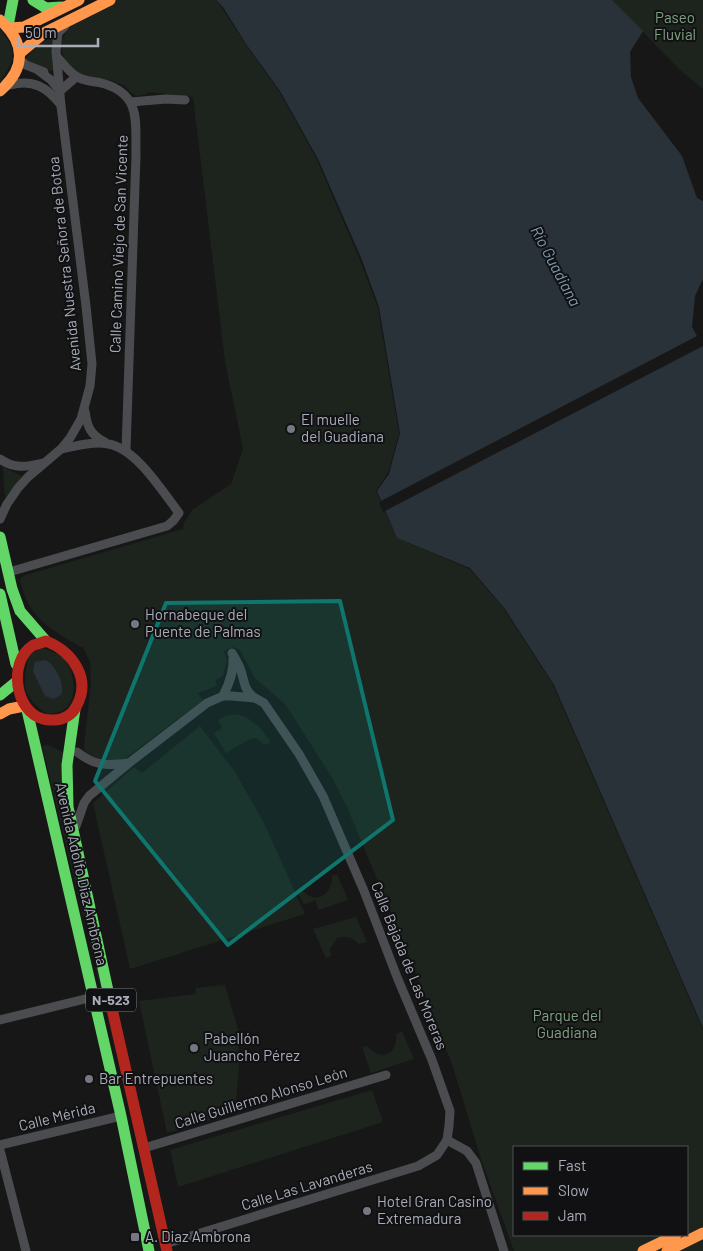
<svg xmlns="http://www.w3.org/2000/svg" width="703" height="1251" viewBox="0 0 703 1251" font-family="Barlow,sans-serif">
	<rect width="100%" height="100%" fill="#171717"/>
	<g fill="#1d241e" fill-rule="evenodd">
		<path d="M110 0H215L222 8 246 45 279 91 317 160 360 260 378 308 399 433 388 473 376 491 397 538 470 569 504 609 553 685 703 1030V1251H514L481 1159 452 1064 416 973 347 807 333 779 285 704 255 678 240 650 233 647 224 651 227 660 223 676 215 680 217 686 198 693 203 700 127 757C111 764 100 760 85 753L84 746 91 684 90 661 82 646 81 647C50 629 27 617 20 579L26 575 183 529 184 523 192 510 231 484 243 449 225 361 193 97 148 92 146 94 136 96C130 92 125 85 118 83 106 78 92 78 80 73 74 70 68 63 64 57 51 29 91 13 110 0ZM514 1147H687V1235H514Z"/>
		<path d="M612 0H703V89L678 68Z"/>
		<path d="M0 29C18 52 15 59 0 82Z"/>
		<path d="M55 32 52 45 53 71 36 67 25 59 32 51Z"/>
		<path d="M3 467 22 476 5 498Z"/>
		<path d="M43 648C49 650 56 653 61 656 75 667 80 702 62 711 58 713 51 713 47 714 20 695 23 684 29 654Z"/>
		<path d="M235 714C252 717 261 728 271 742L265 745 256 738 250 739 226 753 214 733 222 728 218 720 226 716Z"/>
		<path d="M200 726 235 772 264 823 305 914 130 969 93 803 134 767 142 773Z"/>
		<path d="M48 745 63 752 117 1056 42 746Z"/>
		<path d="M337 874 348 900 318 910 316 900 304 905 297 891 301 889C315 905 332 897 332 876Z"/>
		<path d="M356 917 367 942 359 944C352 937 347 936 337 938L330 949 331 956 326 958 313 929Z"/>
		<path d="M225 985 238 1029 239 1066 235 1112 167 1133 139 1001 196 994 195 988Z"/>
		<path d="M402 1031 414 1059 371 1073 362 1047 367 1046C381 1062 398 1055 396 1034Z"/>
		<path d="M372 1090 383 1122 178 1187 170 1150Z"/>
	</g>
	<g fill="#2a3239">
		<path d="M216 0H612L643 31 630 52 631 77 638 98 682 156 697 198 703 201V279L695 296 692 327 703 347V1028L554 685 505 609 470 568 397 538 377 491 389 474 400 433 379 307 362 260 318 159 280 91 246 44 223 7Z"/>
		<path d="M45 660C55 664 66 685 61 695L53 699 45 696 33 671 35 662Z"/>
	</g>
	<path fill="#171717" d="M699 335 703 342V346L383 512 379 502Z"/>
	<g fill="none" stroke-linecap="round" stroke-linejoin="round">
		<g stroke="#4b4c50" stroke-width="9">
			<path d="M57 57C63 63 69 72 76 76 83 82 97 81 105 84 142 96 135 123 136 155L126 450"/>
			<path d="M20 60 26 65 44 72"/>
			<path d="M39 71 51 80 60 91 76 77"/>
			<path d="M10 85C33 79 47 87 61 105"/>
			<path d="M131 102 166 99 185 100"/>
			<path d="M85 411C87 426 90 435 105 442"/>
			<path d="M0 459C14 469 27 467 43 463"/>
			<path d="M0 519 7 504 18 488 28 477 61 449 70 438 81 419 90 386 92 364 86 306 61 106 56 51 58 33 65 26"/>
			<path d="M9 572 167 526 173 521 179 513C162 491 136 448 108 444 93 441 76 446 61 449"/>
			<path d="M232 653C235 658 238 663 240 668 245 681 243 690 255 698"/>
			<path d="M223 696C229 684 234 672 233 658"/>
			<path d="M77 752C95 766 106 766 128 763"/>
			<path d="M76 826 84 803 89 796 129 763 207 703 223 696H232L255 698 264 703 299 754 323 796 364 891 397 977 432 1060 450 1111 449 1126 447 1140 437 1155 418 1166 165 1244"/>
			<path d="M0 1020 93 997"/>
			<path d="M447 1140 467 1151 476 1163 504 1251"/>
			<path d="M0 1145 121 1116"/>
			<path d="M144 1148 386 1075"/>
			<path d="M0 1150 26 1251"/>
		</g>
		<g stroke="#63d668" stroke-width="11">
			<path d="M33 0 46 8 61 7"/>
			<path d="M8 26 13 0"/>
			<path d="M0 537 12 589 20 611 46 641"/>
			<path d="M0 594 16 664"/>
			<path d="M0 695 16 682"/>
			<path d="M75 709 67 765 68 807 110 1000"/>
			<path d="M27 710 121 1116 149 1251"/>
		</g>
		<g stroke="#ff974d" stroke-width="11">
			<path d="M0 20C26 43 26 68 0 91"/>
			<path d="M10 28 24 27 79 0"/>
			<path d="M20 53 44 33 110 0"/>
			<path d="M0 714 9 709 24 706"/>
			<path d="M643 1251 676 1235"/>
			<path d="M667 1251 703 1233"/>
		</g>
		<g stroke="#b3261e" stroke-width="11">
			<path d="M46 641C73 652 92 679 76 707 72 715 63 720 54 720 51 720 46 720 43 719 15 712 8 662 32 646 35 644 42 643 46 641Z"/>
			<path d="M110 1000 167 1251"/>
		</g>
	</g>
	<path fill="#0f766e" fill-opacity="0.2" stroke="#0f766e" stroke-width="4" stroke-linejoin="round" d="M340 601 393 820 228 945 95 781 166 603Z"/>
	<g fill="#757880" stroke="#111113" stroke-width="2">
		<circle cx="291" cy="429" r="5"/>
		<circle cx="135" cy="624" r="5"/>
		<circle cx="194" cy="1048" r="5"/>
		<circle cx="89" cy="1079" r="5"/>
		<circle cx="367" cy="1211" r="5"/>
		<rect x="130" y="1232" width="10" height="10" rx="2.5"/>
	</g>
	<g text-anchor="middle" stroke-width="4" stroke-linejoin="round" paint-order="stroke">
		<rect fill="#111113" stroke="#7b7e86" stroke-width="1" x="86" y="988.5" width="50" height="23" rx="4"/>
		<g font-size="14" font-weight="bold" fill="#a8adb8">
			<text x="111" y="1005">N-523</text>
		</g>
		<g font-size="15" fill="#7fa381" stroke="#111113">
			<text x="675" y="23">Paseo<tspan x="675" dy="17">Fluvial</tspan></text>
			<text x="567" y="1021">Parque del<tspan x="567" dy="17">Guadiana</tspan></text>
		</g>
		<g font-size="15" fill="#a8adb8" stroke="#111113">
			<text transform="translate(119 244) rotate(-88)" y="5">Calle Camino Viejo de San Vicente</text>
			<text transform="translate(65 264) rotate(-96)" y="5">Avenida Nuestra Señora de Botoa</text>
			<text transform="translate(81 874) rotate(77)" y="5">Avenida Adolfo Díaz Ambrona</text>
			<text transform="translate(409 966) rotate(68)" y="5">Calle Bajada de Las Moreras</text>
			<text transform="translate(261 1098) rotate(-17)" y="5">Calle Guillermo Alonso León</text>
			<text transform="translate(57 1117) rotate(-14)" y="5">Calle Mérida</text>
			<text transform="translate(307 1186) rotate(-17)" y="5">Calle Las Lavanderas</text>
		</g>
		<g font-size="15" fill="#a8adb8" stroke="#111113" text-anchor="start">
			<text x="301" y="425">El muelle<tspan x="301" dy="17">del Guadiana</tspan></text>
			<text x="145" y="620">Hornabeque del<tspan x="145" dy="17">Puente de Palmas</tspan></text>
			<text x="204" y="1044">Pabellón<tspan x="204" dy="17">Juancho Pérez</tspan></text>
			<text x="99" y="1084">Bar Entrepuentes</text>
			<text x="377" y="1207">Hotel Gran Casino<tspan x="377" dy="17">Extremadura</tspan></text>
			<text x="145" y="1242">A. Diaz Ambrona</text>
		</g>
		<g font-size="16" font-style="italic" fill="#7f9bb3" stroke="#111113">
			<text transform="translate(556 266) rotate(62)" y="6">Río Guadiana</text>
		</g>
	</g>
	<rect x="513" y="1146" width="175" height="90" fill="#111113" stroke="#4d4f55"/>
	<rect x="523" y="1162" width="25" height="8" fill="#63d668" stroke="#4d4f55"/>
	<text x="558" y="1171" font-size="15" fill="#a8adb8">Fast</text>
	<rect x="523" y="1187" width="25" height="8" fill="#ff974d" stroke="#4d4f55"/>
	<text x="558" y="1196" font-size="15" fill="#a8adb8">Slow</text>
	<rect x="523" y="1212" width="25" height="8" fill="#b3261e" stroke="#4d4f55"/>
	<text x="558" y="1221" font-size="15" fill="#a8adb8">Jam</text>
	<path d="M18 38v8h80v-8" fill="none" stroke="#a8adb8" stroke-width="2.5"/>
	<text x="25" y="38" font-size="15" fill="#a8adb8" stroke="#111113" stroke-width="4" paint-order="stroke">50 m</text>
</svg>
